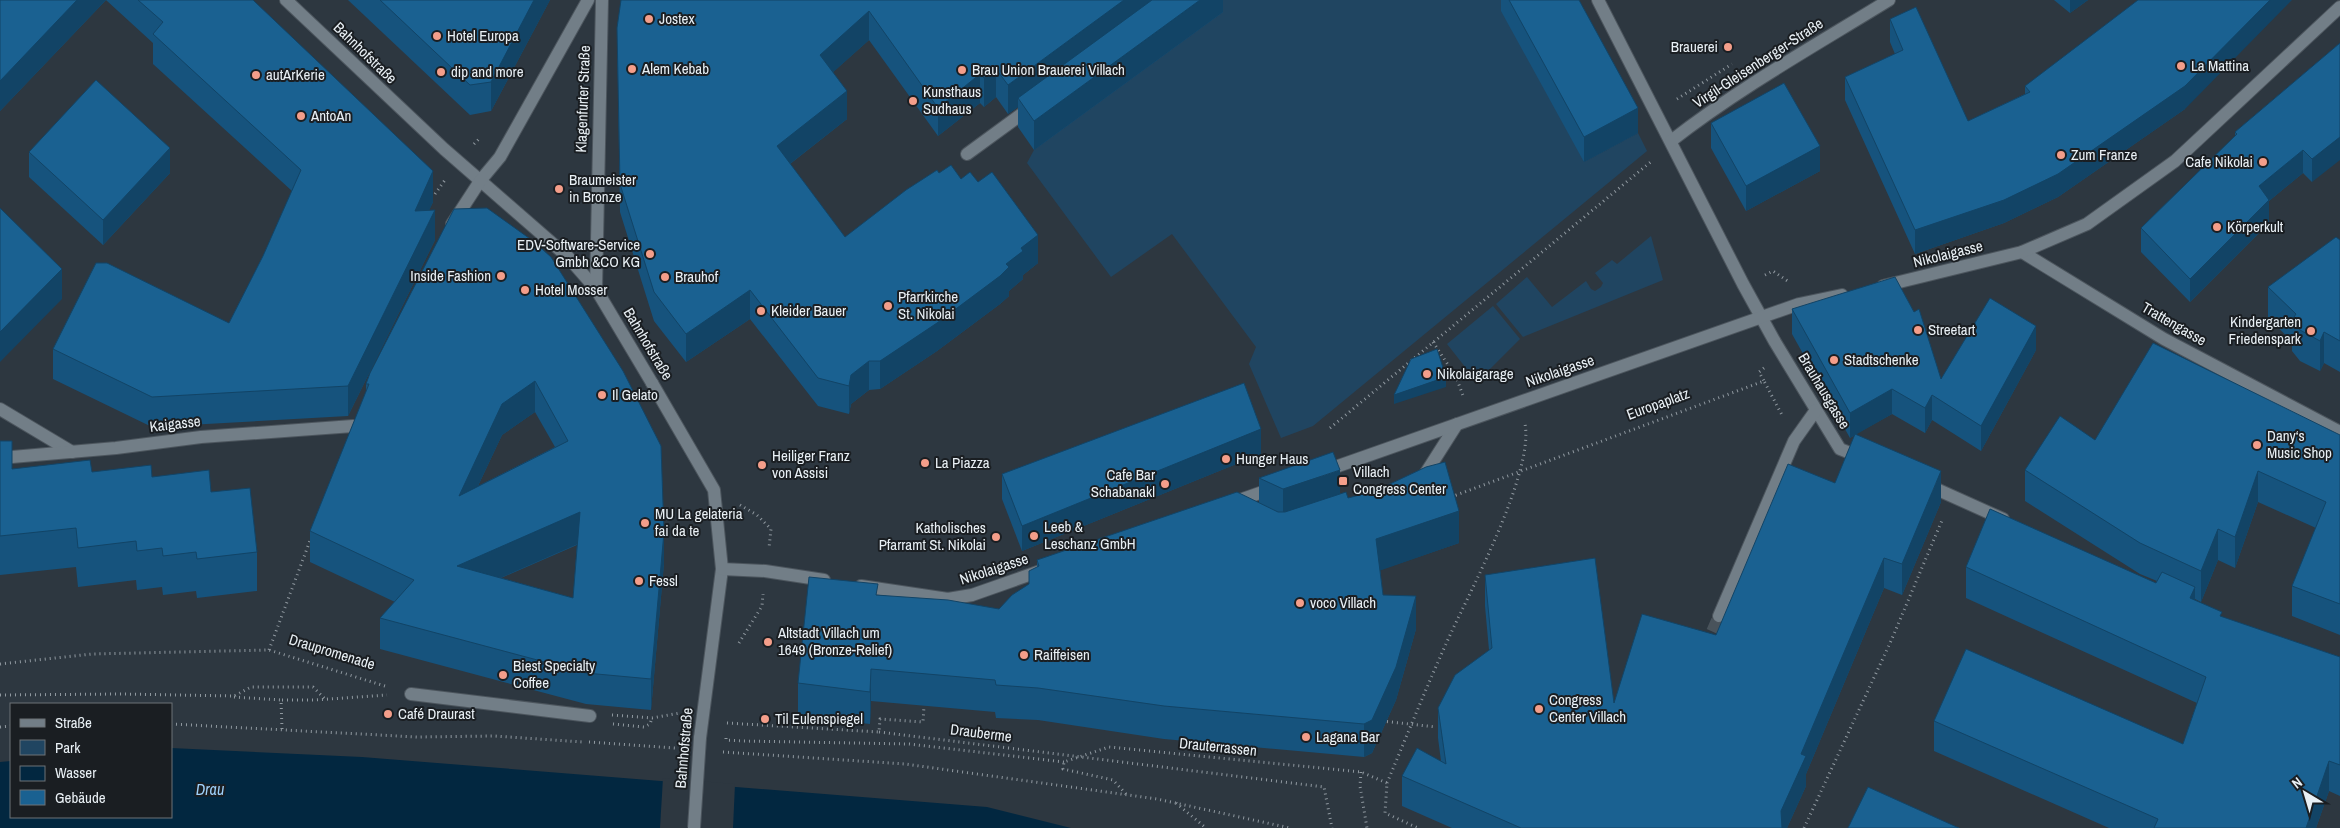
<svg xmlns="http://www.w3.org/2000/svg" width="2340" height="828" viewBox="0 0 2340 828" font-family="'Archivo Narrow',sans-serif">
	<rect width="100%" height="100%" fill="#2d3740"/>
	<g fill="#204561">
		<path d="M1214 0H1522L1584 162 1638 133 1647 151 1313 426 1281 438 1249 364 1256 347 1172 234 1111 277 1027 163 1034 150Z"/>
		<path d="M1651 236 1663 280 1523 337 1496 304 1527 277 1552 307 1586 281 1591 289 1595 291 1601 287 1603 283 1595 273 1612 260 1617 264Z"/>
		<path d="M1493 306 1520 339 1477 382 1447 344Z"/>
	</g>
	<path fill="#022740" d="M171 748 362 757 987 807 1071 828H0V762L11 761V817H171Z"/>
	<path fill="#2d3740" d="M663 778 735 784 733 828H660Z"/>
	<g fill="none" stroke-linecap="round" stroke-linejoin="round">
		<path stroke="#49535b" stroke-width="12" stroke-dasharray="12 6" stroke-linecap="butt" d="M1705 648 1719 616"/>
		<g stroke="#4c555d" stroke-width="14">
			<g id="service">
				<path d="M967 154 1030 108"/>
				<path d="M0 409 72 452"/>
				<path d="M0 458 116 448 201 437 353 426"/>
				<path d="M1422 479 1457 424"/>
				<path d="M411 694 590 716"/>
			</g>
		</g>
		<g stroke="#4c555d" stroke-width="14">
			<g id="minor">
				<path d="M286 0 444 149 568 257 596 289 652 383"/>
				<path d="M1598 0 1743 284 1775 342 1840 449 1863 458"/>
				<path d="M1671 141C1739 88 1816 45 1889 0"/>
				<path d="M452 224 480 181 500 157 588 0"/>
				<path d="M2022 252 2164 339 2340 432"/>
				<path d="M596 289 602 0"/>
				<path d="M1925 484 2003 519"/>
				<path d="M1719 616 1794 441 1816 410"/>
				<path d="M700 738 722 569"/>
			</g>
		</g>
		<g stroke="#4c555d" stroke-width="14">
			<g id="tertiary">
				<path d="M1883 286 2022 252 2087 224 2175 161 2340 7"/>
				<path d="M652 383 714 490 722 569 765 571 824 580"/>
				<path d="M1324 471 1799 304 1842 295"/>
				<path d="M1234 502 1274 488"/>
				<path d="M861 586 948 599 972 595 1043 570"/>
			</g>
		</g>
		<g stroke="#9099a0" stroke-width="3" stroke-dasharray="1 4" stroke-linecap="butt">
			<path d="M1677 99 1732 64"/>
			<path d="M474 144 480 138"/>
			<path d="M435 194 445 180"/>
			<path d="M1765 275 1773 271 1789 282"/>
			<path d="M1433 342 1456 377 1464 398"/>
			<path d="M1764 368 1759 372 1764 381"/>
			<path d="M1444 381 1456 377"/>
			<path d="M1330 428 1653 160"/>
			<path d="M1451 497 1764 381 1783 417"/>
			<path d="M740 505 757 515 771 529 769 548"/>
			<path d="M739 643 762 606 763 594"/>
			<path d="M269 650 311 538"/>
			<path d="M0 664 92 654 269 650 388 687"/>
			<path d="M0 695 121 694 234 696 251 687H313L325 699"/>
			<path d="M234 697 281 700"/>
			<path d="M612 715 652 718 680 713"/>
			<path d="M727 723 879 732 880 719 923 722 924 706"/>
			<path d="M171 724 417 737 494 736 583 742"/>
			<path d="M613 724 644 727 650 724 652 718"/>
			<path d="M0 727 11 726"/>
			<path d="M282 729 281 700H315L387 695"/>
			<path d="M879 732 1324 787 1332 828"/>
			<path d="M726 738V740L742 741 909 744 1064 762"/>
			<path d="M589 742 675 748"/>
			<path d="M723 752 905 764 1157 799 1290 828"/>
			<path d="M1361 772 1360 786 1367 828"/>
			<path d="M1387 783C1408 733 1428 683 1451 633 1472 588 1534 471 1525 424"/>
			<path d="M1126 794 1113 780 1063 769 1064 762 1109 747 1361 772 1387 783 1385 813 1418 828"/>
			<path d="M1176 803 1206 828"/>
			<path d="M1804 828 1891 641 1943 518"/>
		</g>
		<use href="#service" stroke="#727e87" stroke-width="12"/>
		<use href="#minor" stroke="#727e87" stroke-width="12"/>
		<use href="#tertiary" stroke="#727e87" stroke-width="12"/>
		<g stroke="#4c555d" stroke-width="14" stroke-linecap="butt">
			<path id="minor-bridge" d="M694 828 700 738"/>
		</g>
		<path stroke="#9099a0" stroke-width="3" stroke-dasharray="1 4" stroke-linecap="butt" d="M1382 721 1436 727"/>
		<use href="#minor-bridge" stroke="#727e87" stroke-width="12"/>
	</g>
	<g fill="#16537d" fill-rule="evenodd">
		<path d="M0 0H253L433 202 429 210 435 240 348 416 152 427 53 379V349L229 323 263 256 292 191 153 64V43L106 0 0 111Z"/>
		<path d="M348 0H550L491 111 470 115Z"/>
		<path d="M621 0H1223V12L1034 150 1018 127V107L1008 114 996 97 984 107 980 103 938 136 869 40 833 72 847 119 790 164 845 237 939 173 961 179 1038 263 1023 275V279L1009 291V296L1000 304 937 351 880 389 869 390 851 404 849 414 818 406 750 319 686 362 654 321 620 212 617 28Z"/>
		<path d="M1501 0H1579L1638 133 1584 162 1501 11Z"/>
		<path d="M2054 0H2088L2070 13Z"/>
		<path d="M1890 19 1968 121 2025 94V86L2185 109 2058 197 2004 223 1915 254 1845 100V77L1895 54 1890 42Z"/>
		<path d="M2340 43 2312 182 2303 173 2269 201V223L2190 302 2141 252V228L2235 136V132Z"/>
		<path d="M1711 123 1820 171 1746 211 1711 148Z"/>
		<path d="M29 152 170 173 103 245 29 177Z"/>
		<path d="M454 209 664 563 651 710 586 704 380 649V618L395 602 310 562V531L366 392V384ZM535 412 555 447 478 486 502 435ZM577 545 573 598 501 578Z"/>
		<path d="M2340 240V372L2324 363 2320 371 2300 361 2292 351V341L2268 318V287Z"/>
		<path d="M1792 309 1941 379 2036 350 1981 451 1932 420 1925 433 1892 414 1856 434 1941 502 1902 595 1884 588 1806 774V786L1787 828H1452L1402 806V776L1441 761 1438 738V708L1489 650 1485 606V575L1614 703 1716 635 1835 483 1855 435 1850 438 1792 334Z"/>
		<path d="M2340 435V635L2292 616V586L2316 528 2258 502 2235 568 2218 560 2201 602 2195 599V600L2222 617 2340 657V796L2329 791 2316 828H2109L1934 751V721L2183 744 2197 703 1966 598V567L2156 583 2157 581 2140 574 2025 501V470L2095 440Z"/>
		<path d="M0 441 12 469 92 472 152 477 211 492 257 552V591L197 598 196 591 163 595 162 587 137 590 136 580 78 587 76 567 0 575Z"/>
		<path d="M1261 454 1022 551 1002 499V474Z"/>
		<path d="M1259 478 1340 494 1348 498 1459 543 1380 570 1383 595 1416 629 1396 700 1372 753 1364 757 1164 739 1038 720 996 718 995 712 871 701 870 724 798 716V683L878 595 999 609 1029 584 1037 567V560L1259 502Z"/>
	</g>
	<g fill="#124466">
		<path d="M77 0H106L0 111V81Z"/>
		<path d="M534 0H550L491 111V82Z"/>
		<path d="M1124 0H1163L1018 98V107L1008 114V85Z"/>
		<path d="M1200 0H1223V12L1034 150V121Z"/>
		<path d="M2070 0H2088L2070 13Z"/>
		<path d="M2270 0H2292L2185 109 2058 197 2004 223 1915 254V230Z"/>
		<path d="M869 11V40L820 84V55Z"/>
		<path d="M996 69V97L984 107V78Z"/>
		<path d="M980 74V103L938 136V108Z"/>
		<path d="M847 91V119L777 174V146Z"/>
		<path d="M1638 108V133L1584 162V137Z"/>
		<path d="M2340 137V160L2312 182V159Z"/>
		<path d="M1820 146V171L1746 211V186Z"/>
		<path d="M170 148V173L103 245V220Z"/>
		<path d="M2303 150V173L2269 201V223L2190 302V279L2259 186Z"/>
		<path d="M433 171V202L415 241V211Z"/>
		<path d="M435 210V240L348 416V386Z"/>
		<path d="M1038 235V263L1023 275V279L1009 291V296L1000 304 937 351 880 389V361L1006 264 1021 248Z"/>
		<path d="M62 269V299L0 362V332Z"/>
		<path d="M750 290V319L686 362V334Z"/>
		<path d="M2036 326V350L1981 451V426Z"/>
		<path d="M2324 332V363L2320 371V341Z"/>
		<path d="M869 361V390L851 404 849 414V386L851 375Z"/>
		<path d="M1446 377V387L1394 404V395Z"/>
		<path d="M535 381V412L502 435 459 526V496L502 404Z"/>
		<path d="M1892 389V414L1850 438V413Z"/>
		<path d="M1932 395V420L1925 433V408Z"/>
		<path d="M1261 429V454L1022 551V526Z"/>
		<path d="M1340 470V509L1283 528V489Z"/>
		<path d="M1941 471V502L1902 595V564Z"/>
		<path d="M2258 471V502L2235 568V537Z"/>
		<path d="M1459 511V543L1376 572V539Z"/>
		<path d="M580 512V543L457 597V566Z"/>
		<path d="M2218 529V560L2201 602V571Z"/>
		<path d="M664 532V563L651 710V679Z"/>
		<path d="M1884 558V588L1806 774V786L1787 828H1781V811L1801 754Z"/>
		<path d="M2195 587V617L2190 598Z"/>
		<path d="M1416 596V629L1396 700 1372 753 1364 757V724Z"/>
		<path d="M871 669V701L870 724V692Z"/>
		<path d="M2329 761V791L2316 828H2306Z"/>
	</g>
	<g fill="#1a6191" stroke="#124466" fill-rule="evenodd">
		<path d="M0 0H77L0 81Z"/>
		<path d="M138 0H253L433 171 415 211 435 210 348 386 152 397 53 349 96 263H107L229 323 263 256 301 170 153 34 163 22Z"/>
		<path d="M380 0H534L491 82 470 85Z"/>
		<path d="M621 0H1124L1008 85 996 69 984 78 980 74 938 108 869 11 820 55 847 91 777 146 845 237 906 190 937 170 939 173 951 165 961 179 970 172 978 182 992 172 1038 235 1021 248 1023 251 1006 264 1009 267 1000 276 937 323 880 361H869L851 375 849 386 818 378 750 290 686 334 654 292 620 184 617 28Z"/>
		<path d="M1152 0H1200L1034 121 1018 98Z"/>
		<path d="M1509 0H1579L1638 108 1584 137Z"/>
		<path d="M2138 0H2270L2185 86 2058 174 2004 200 1915 230 1845 77 1903 50 1890 19 1916 7 1968 121 2030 92 2025 86Z"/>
		<path d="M2340 43V137L2312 159 2303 150 2259 186 2269 200 2190 279 2141 228 2237 134 2235 132Z"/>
		<path d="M96 80 170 148 103 220 29 152Z"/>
		<path d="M1784 83 1820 146 1746 186 1711 123Z"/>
		<path d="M0 208 62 269 0 332Z"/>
		<path d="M487 208 533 241 551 257 623 371 661 446 664 532 651 679 586 673 380 618 414 580 310 531 369 384H366L370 373 454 209ZM535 381 568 441 459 496 502 404ZM580 512 573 598 457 566Z"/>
		<path d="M2336 237 2340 240V341L2324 332 2320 341 2300 330 2292 320 2296 314 2268 287Z"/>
		<path d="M1895 277 1914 312 1919 309 1941 379 1990 298 2036 326 1981 426 1932 395 1925 408 1892 389 1850 413 1792 309Z"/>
		<path d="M2153 343 2340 435V604L2292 586 2326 502 2258 471 2235 537 2218 529 2201 571 2140 543 2025 470 2060 416 2095 440Z"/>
		<path d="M1437 349 1446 377 1394 395 1411 359Z"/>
		<path d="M1244 383 1261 429 1022 526 1002 474Z"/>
		<path d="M1855 434 1941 471 1902 564 1884 558 1801 754 1806 756 1781 811 1782 828H1521L1402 776 1417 748 1446 764 1438 708 1455 675 1492 648 1485 575 1595 558 1614 703 1642 614 1716 635 1788 464 1835 483Z"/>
		<path d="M0 441H12V469L90 460 92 472 151 465 152 477 209 470 211 492 250 488 257 552 197 559 196 552 163 556 162 548 137 551 136 541 78 548 76 528 0 536Z"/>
		<path d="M1333 452 1340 470 1283 489 1259 478Z"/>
		<path d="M1445 462 1459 511 1376 539 1383 595 1416 596 1396 667 1372 720 1364 724 1164 706 1038 688 996 685 995 680 871 669 870 692 798 683 809 577 878 584 876 595 948 600 999 609 1012 595 1029 584V571L1039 566 1037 560 1237 492 1278 512H1285L1346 492 1348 498 1375 491 1426 467Z"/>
		<path d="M1990 509 2156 583 2162 572 2195 587 2190 598 2222 612 2220 616 2340 657V765L2329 761 2306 828H2154L2158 819 1934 721 1966 649 2183 744 2206 677 1966 567Z"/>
		<path d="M1868 787 1959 828H1848Z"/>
	</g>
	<g fill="#f49e8a" stroke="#1a1e22" stroke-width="2">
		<circle cx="649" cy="19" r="5"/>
		<circle cx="437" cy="36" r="5"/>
		<circle cx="1728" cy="47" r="5"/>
		<circle cx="2181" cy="66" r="5"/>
		<circle cx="632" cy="69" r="5"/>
		<circle cx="962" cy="70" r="5"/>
		<circle cx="441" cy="72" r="5"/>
		<circle cx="256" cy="75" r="5"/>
		<circle cx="913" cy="101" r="5"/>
		<circle cx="301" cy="116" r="5"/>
		<circle cx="2061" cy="155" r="5"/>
		<circle cx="2263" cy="162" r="5"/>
		<circle cx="559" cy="189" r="5"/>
		<circle cx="2217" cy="227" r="5"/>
		<circle cx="650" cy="254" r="5"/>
		<circle cx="501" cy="276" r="5"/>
		<circle cx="665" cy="277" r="5"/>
		<circle cx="525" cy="290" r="5"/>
		<circle cx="888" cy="306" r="5"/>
		<circle cx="761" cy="311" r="5"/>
		<circle cx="1918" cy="330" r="5"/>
		<circle cx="2311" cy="331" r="5"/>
		<circle cx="1834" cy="360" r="5"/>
		<circle cx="1427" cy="374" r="5"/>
		<circle cx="602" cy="395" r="5"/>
		<circle cx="2257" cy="445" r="5"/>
		<circle cx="1226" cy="459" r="5"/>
		<circle cx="925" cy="463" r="5"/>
		<circle cx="762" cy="465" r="5"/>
		<rect x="1338" y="476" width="10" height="10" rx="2.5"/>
		<circle cx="1165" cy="484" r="5"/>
		<circle cx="645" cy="523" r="5"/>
		<circle cx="1034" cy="536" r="5"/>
		<circle cx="996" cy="537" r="5"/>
		<circle cx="639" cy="581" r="5"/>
		<circle cx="1300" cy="603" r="5"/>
		<circle cx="768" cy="642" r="5"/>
		<circle cx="1024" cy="655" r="5"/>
		<circle cx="503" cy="675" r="5"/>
		<circle cx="1539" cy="709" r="5"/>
		<circle cx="388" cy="714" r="5"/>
		<circle cx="765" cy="719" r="5"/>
		<circle cx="1306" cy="737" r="5"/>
	</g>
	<g text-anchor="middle" stroke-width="4" stroke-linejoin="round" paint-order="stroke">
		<g font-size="15" fill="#e9f0f5" stroke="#1a1e22" text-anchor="start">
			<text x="659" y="24">Jostex</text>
			<text x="447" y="41">Hotel Europa</text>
			<text x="1718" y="52" text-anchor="end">Brauerei</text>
			<text x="2191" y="71">La Mattina</text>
			<text x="642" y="74">Alem Kebab</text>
			<text x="972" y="75">Brau Union Brauerei Villach</text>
			<text x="451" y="77">dip and more</text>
			<text x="266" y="80">autArKerie</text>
			<text x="923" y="97">Kunsthaus<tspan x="923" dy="17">Sudhaus</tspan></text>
			<text x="311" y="121">AntoAn</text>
			<text x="2071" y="160">Zum Franze</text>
			<text x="2253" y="167" text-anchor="end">Cafe Nikolai</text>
			<text x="569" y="185">Braumeister<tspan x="569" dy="17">in Bronze</tspan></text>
			<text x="2227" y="232">Körperkult</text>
			<text x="640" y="250" text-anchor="end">EDV-Software-Service<tspan x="640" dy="17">Gmbh &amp;CO KG</tspan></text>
			<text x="491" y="281" text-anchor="end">Inside Fashion</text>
			<text x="675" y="282">Brauhof</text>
			<text x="535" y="295">Hotel Mosser</text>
			<text x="898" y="302">Pfarrkirche<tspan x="898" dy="17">St. Nikolai</tspan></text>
			<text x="771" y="316">Kleider Bauer</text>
			<text x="2301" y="327" text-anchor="end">Kindergarten<tspan x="2301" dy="17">Friedenspark</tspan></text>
			<text x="1928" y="335">Streetart</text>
			<text x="1844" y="365">Stadtschenke</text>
			<text x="1437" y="379">Nikolaigarage</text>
			<text x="612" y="400">Il Gelato</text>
			<text x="2267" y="441">Dany‘s<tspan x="2267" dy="17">Music Shop</tspan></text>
			<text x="772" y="461">Heiliger Franz<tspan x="772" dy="17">von Assisi</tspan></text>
			<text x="1236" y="464">Hunger Haus</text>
			<text x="935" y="468">La Piazza</text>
			<text x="1353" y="477">Villach<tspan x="1353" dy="17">Congress Center</tspan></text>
			<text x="1155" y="480" text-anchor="end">Cafe Bar<tspan x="1155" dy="17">Schabanakl</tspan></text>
			<text x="655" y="519">MU La gelateria<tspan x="655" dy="17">fai da te</tspan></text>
			<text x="1044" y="532">Leeb &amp;<tspan x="1044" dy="17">Leschanz GmbH</tspan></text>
			<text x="986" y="533" text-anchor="end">Katholisches<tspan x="986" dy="17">Pfarramt St. Nikolai</tspan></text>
			<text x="649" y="586">Fessl</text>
			<text x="1310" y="608">voco Villach</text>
			<text x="778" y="638">Altstadt Villach um<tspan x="778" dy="17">1649 (Bronze-Relief)</tspan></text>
			<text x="1034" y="660">Raiffeisen</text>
			<text x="513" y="671">Biest Specialty<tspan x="513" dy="17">Coffee</tspan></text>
			<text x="1549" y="705">Congress<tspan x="1549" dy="17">Center Villach</tspan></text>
			<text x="398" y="719">Café Draurast</text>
			<text x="775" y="724">Til Eulenspiegel</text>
			<text x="1316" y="742">Lagana Bar</text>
		</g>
		<g font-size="15" fill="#e9f0f5" stroke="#1a1e22">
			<text transform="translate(365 53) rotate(44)" y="5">Bahnhofstraße</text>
			<text transform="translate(1758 63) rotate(-33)" y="5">Virgil-Gleisenberger-Straße</text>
			<text transform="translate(583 99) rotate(-88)" y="5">Klagenfurter Straße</text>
			<text transform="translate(1948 254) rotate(-14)" y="5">Nikolaigasse</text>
			<text transform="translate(2174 324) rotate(30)" y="5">Trattengasse</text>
			<text transform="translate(648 344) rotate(59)" y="5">Bahnhofstraße</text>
			<text transform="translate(1560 371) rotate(-19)" y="5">Nikolaigasse</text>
			<text transform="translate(1824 391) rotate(59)" y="5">Brauhausgasse</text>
			<text transform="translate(1658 404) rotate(-20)" y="5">Europaplatz</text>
			<text transform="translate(175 424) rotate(-7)" y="5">Kaigasse</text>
			<text transform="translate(994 569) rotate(-18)" y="5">Nikolaigasse</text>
			<text transform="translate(332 652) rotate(17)" y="5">Draupromenade</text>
			<text transform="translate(981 733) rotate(7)" y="5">Drauberme</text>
			<text transform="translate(1218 747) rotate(6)" y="5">Drauterrassen</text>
			<text transform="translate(684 748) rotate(-85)" y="5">Bahnhofstraße</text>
		</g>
		<g font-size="16" font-style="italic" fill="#9ed1fb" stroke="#1a1e22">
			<text x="210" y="795">Drau</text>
		</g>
	</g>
	<rect x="10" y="703" width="162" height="115" fill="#1a1e22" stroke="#6d7276"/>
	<rect x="20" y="719" width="25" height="8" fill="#727e87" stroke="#6d7276"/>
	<text x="55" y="728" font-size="15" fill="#e9f0f5">Straße</text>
	<rect x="20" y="740" width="25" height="15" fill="#204561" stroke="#6d7276"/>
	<text x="55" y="753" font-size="15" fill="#e9f0f5">Park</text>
	<rect x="20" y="766" width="25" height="15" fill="#022740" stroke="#6d7276"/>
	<text x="55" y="778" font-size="15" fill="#e9f0f5">Wasser</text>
	<rect x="20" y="790" width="25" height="15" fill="#1a6191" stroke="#6d7276"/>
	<text x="55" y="803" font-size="15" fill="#e9f0f5">Gebäude</text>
	<g transform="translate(2305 793) rotate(322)" stroke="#1a1e22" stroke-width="4" paint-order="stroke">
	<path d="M0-4L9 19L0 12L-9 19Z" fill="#e9f0f5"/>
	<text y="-8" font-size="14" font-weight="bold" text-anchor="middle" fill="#e9f0f5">N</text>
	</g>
</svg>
